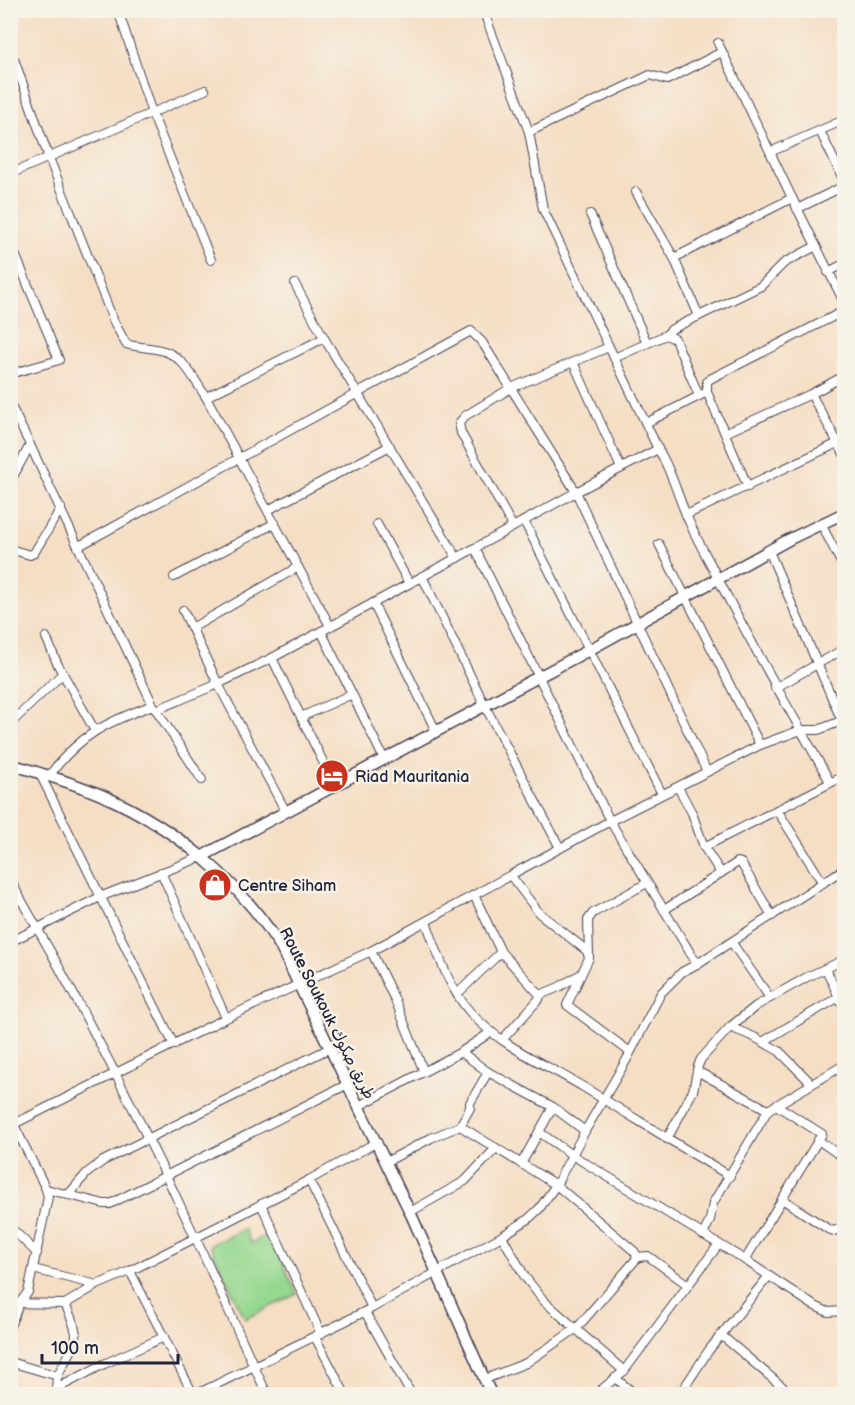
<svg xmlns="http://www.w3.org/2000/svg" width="855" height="1405" viewBox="0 0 855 1405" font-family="'Balsamiq Sans','Playpen Sans Arabic',sans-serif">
	<rect width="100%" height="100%" fill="#f7f3e8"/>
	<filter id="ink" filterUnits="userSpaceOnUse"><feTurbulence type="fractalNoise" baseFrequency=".0167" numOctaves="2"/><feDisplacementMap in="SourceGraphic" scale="12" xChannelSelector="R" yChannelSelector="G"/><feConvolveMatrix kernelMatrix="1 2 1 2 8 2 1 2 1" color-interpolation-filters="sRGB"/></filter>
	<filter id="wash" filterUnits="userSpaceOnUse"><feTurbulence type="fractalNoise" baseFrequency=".008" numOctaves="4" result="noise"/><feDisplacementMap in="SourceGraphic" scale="24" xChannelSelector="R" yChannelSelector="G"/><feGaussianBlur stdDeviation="1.35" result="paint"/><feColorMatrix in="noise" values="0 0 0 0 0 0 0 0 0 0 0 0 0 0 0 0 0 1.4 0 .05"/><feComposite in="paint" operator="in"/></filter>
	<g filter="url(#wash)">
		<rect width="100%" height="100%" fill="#f5dec4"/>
		<path fill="#95d88f" stroke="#5c7d65" stroke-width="1.5" d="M244 1229 251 1243 269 1234 297 1294 245 1319 210 1245Z"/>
	</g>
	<g filter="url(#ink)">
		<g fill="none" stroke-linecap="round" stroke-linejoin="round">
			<g stroke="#423e50" stroke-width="10">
				<g id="street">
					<path d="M118 10 152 113 211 260"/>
					<path d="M483 10 529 132 543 209 658 449"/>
					<path d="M718 43 792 198 844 302"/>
					<path d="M14 59 49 158 114 322 126 344C139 348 152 347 164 351 185 358 194 380 206 397"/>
					<path d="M820 131 844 181"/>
					<path d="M529 132 650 75 667 80 722 52"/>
					<path d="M770 152 844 120"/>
					<path d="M10 174 205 90"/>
					<path d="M636 192 674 258 699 316"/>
					<path d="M797 209 844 186"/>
					<path d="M590 214 647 343"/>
					<path d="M10 242 59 360 10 374"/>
					<path d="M674 258 792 198"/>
					<path d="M828 272 844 264"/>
					<path d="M295 284 324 338 457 558"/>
					<path d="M666 335 672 329 761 286 784 263 816 246"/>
					<path d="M324 338 206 397 330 626"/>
					<path d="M614 358 666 335 675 339 699 396"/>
					<path d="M573 362 621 468"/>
					<path d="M811 394 844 454"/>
					<path d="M10 404 30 445 10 482"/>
					<path d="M646 423 703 394"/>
					<path d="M725 433 811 394 844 376"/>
					<path d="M30 445 153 705 202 780"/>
					<path d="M748 487 707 392V382L710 379 844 311"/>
					<path d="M268 510 390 446"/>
					<path d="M686 515 838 443"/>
					<path d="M524 521 662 794"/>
					<path d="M377 524 409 583"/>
					<path d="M821 524 844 568"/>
					<path d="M513 527 461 433 459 423 465 416 511 388 609 347"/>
					<path d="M659 544 760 745"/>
					<path d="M79 546 471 331 482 342 576 492 658 449C670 467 676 491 685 512 692 530 702 548 711 565 748 639 790 710 830 782"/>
					<path d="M10 549 30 555 34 553 61 508"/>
					<path d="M769 551 844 726"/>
					<path d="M422 576 485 706 560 848"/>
					<path d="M174 577 275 523"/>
					<path d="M373 603 436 731"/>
					<path d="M183 610 218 684 286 812"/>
					<path d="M192 628 298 567"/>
					<path d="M321 631 384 759"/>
					<path d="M46 637 57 663 95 731"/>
					<path d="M272 658 335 786"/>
					<path d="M775 688 844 649"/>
					<path d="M156 710 218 684 272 658 475 548"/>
					<path d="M301 717 352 694"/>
					<path d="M10 724 63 673"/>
					<path d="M39 772 174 1045"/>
					<path d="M49 776C79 735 107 722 153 705"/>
					<path d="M678 787 692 813 704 847 721 873"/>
					<path d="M777 810 823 883"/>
					<path d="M704 847 844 776"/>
					<path d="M161 872 226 1018"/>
					<path d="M511 876 539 913 587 951 589 958 567 1005 630 1052"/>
					<path d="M10 880C77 996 139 1116 195 1237 220 1289 242 1342 267 1394"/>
					<path d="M474 895 501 952 540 995 539 999 502 1040"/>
					<path d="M664 910 738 862 741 863 772 916"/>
					<path d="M426 922C438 953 448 987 470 1012 501 1047 546 1064 585 1088 633 1117 681 1147 730 1176"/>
					<path d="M10 942 100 897 201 857"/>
					<path d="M732 943 770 998"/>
					<path d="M371 951 395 1000 424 1072"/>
					<path d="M589 955 588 920 593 913 647 883"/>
					<path d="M697 964 844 869"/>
					<path d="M826 969 844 1008"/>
					<path d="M457 994 501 952"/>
					<path d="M540 995 559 987 581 974"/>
					<path d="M730 1027 754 1037 779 1051 812 1084"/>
					<path d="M764 1041 844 994"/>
					<path d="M461 1052 488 1072 553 1107 585 1131"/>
					<path d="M697 1071 768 1110"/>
					<path d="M359 1106 461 1052 491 1032"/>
					<path d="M10 1126 226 1018 371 951 610 821 760 745 801 730H818L844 720"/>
					<path d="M460 1126 556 1185 634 1251 638 1257"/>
					<path d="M539 1132 572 1155 745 1260 813 1305 828 1312 844 1311"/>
					<path d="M667 1139 693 1091 698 1066 701 1059 730 1027 756 1006 807 977 844 960"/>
					<path d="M818 1140 841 1156 844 1155"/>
					<path d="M386 1162 431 1138 460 1126 470 1108V1103L488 1072"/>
					<path d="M521 1164 553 1107"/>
					<path d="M309 1180 372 1308"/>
					<path d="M46 1189 104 1204H110L348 1084"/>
					<path d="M68 1195 87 1173 103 1161 330 1048"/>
					<path d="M782 1199 828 1229 834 1231 844 1226"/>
					<path d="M261 1204 321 1334"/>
					<path d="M410 1212 465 1181 496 1148"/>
					<path d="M10 1227 37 1253"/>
					<path d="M703 1235 710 1220 713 1203 768 1110 844 1065"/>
					<path d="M502 1236 525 1277 544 1301 624 1371"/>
					<path d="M638 1257 648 1256 688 1285"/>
					<path d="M745 1260 822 1134 776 1105"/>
					<path d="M33 1269 97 1285"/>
					<path d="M130 1271 193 1394"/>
					<path d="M10 1303 65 1304 97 1285 130 1271 309 1180 377 1142"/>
					<path d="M365 1312 411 1394"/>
					<path d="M10 1326 19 1304 28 1292 48 1197 46 1189 14 1125"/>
					<path d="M721 1335 791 1394"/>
					<path d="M315 1337 345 1394"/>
					<path d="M10 1362 58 1376"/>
					<path d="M615 1378 635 1394"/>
					<path d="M485 1379 526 1363 577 1328 638 1257"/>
					<path d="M56 1389 104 1364 164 1337"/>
					<path d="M684 1389 696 1394"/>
					<path d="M59 1394C48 1374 75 1356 76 1336 76 1326 69 1313 65 1304"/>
					<path d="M197 1394 372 1308 502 1236 527 1220 539 1209 556 1185 585 1131 627 1059 661 993 682 972 697 964 610 821 475 548 576 492 707 772"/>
					<path d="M596 1394 624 1371 719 1244"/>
					<path d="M680 1394 709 1350 768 1277"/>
				</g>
			</g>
			<g stroke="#423e50" stroke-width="13">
				<g id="secondary">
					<path d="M10 764C43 774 75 783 106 797 175 828 238 880 279 944L410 1212 491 1394"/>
					<path d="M201 857 589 650 790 539 844 513"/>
				</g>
			</g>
			<use href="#street" stroke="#fff" stroke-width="8"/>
			<use href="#secondary" stroke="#fff" stroke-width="10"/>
		</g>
	</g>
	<defs>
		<g id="hotel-disc" transform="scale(1.725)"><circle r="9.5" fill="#c8321e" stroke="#f7f3e8"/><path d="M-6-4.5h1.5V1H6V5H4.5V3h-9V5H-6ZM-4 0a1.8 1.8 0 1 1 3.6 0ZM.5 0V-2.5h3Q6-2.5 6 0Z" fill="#fff"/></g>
		<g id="shop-disc" transform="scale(1.725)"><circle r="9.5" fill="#c8321e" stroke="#f7f3e8"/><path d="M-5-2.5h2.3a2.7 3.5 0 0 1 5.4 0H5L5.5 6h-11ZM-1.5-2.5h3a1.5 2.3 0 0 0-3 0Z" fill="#fff"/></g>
	</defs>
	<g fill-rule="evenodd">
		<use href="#hotel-disc" x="332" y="776"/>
		<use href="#shop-disc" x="215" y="885"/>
	</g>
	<g text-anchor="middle" stroke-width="5" stroke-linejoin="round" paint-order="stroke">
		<g font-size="16" fill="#22223b" stroke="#f7f3e8" text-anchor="start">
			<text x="355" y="782">Riad Mauritania</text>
			<text x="238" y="891">Centre Siham</text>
		</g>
		<g font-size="16" fill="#22223b" stroke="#f7f3e8">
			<text transform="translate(328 1013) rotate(63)" y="6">Route Soukouk طريق صكوك</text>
		</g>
	</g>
	<rect width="855" height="1405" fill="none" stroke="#f7f3e8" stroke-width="36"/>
	<path d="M42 1354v9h136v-9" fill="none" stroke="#22223b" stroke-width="3"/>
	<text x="51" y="1354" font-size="18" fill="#22223b" stroke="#f7f3e8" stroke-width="4.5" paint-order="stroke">100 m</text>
</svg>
